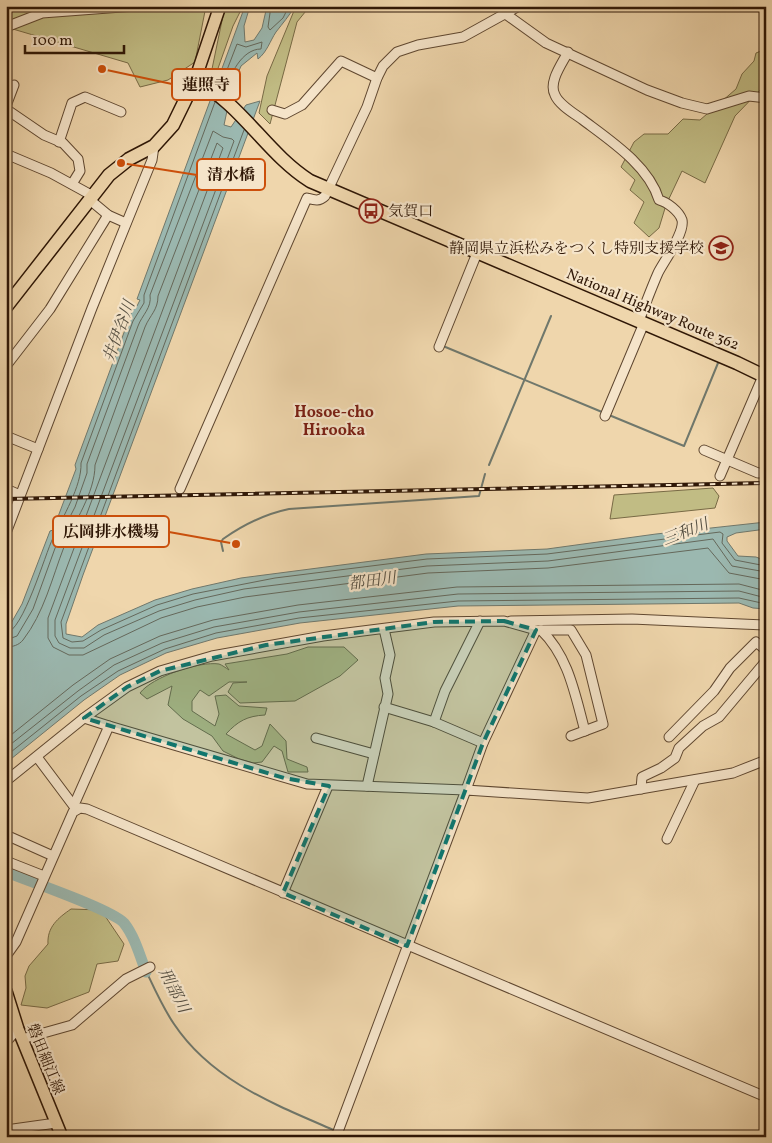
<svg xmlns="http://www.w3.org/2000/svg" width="772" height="1143" viewBox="0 0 772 1143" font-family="Vollkorn,'Noto Serif JP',serif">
	<rect width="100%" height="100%" fill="#efd6ac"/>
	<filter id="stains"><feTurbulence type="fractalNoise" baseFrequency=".004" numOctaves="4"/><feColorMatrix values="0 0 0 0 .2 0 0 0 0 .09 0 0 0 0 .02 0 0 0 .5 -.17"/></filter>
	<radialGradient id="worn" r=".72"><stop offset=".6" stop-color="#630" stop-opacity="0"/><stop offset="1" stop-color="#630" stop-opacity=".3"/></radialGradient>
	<g fill="#c1bc84" stroke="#786a45">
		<path d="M6 6H206L195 62 168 80 140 87 128 63 6 27Z"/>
		<path d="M225 6H243L233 26 216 74 212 69Z"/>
		<path d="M296 6H310L297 22 270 124 259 113 267 76Z"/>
		<path d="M766 49V84L735 116 705 183 682 171 666 205 659 228 649 237 634 223 644 202 630 190 635 180 621 167 634 142 644 134H668L683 119 700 120 736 89 742 74 754 61 756 53Z"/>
		<path d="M713 488 719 496 715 508 610 519 614 495Z"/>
		<path d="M308 647H344L358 660 340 676 295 701 240 703 228 692 233 683 247 682H229L209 696 200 690 192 701V711L215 726 219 714 215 696 226 695 239 706 267 708 265 715C247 716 238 721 226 734L255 750 262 746 270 724 286 741 287 759 307 767 308 772H288L282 751 274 746 262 762 253 763 239 759 223 751 212 736 183 719 168 705 172 686 147 699 140 693C152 677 199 661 219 664 222 665 226 668 229 670L225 664 287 654Z"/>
		<path d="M71 909 101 910 124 944 118 961 97 964 89 992 47 1008 21 1005 26 988 25 976 29 966 48 944C47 927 58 918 71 909Z"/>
	</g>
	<path fill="#9bb8b0" stroke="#70786c" d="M245 6H250L244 26 245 42 254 40 262 28 267 6H295C289 16 283 23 276 32 270 41 267 52 258 59L257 53 241 66 232 87 224 125 231 127 246 105 260 101 83 575 66 624V634L82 637 98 625 155 600 192 589 241 578 426 554 547 549 656 534 766 522V529L736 533 727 537V541L738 556 756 557 766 561V609L753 608 739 603 458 606 300 623 217 638 166 653 120 675 84 700 6 763V632L22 604 50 531 53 530 76 469 75 465 129 319 134 305 137 306 140 300 137 299Z"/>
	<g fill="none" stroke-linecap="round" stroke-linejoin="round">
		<g stroke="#65685b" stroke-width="1">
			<path d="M271 6 268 27 270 30 283 18 289 6"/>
			<path d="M220 88 237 44 246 47 262 42 261 49C242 49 229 75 226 92"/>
			<path d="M244 130 61 622 63 638 72 642 83 641 101 630 157 605 193 594 275 578 427 559 547 554 720 532 723 534 722 543 735 560 766 566"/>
			<path d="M6 633C23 632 45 554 53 538 62 518 82 486 81 463L133 321 144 303V295L215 102"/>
			<path d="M6 640 17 636 33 609 58 540 75 507 87 473V464C104 418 121 372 138 326 142 315 152 308 150 295L213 131 223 137 232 139 234 141 55 620V636L59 643 70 648H84L104 635 159 611 195 600 244 589 427 566 548 561 713 539 732 566 766 572"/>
			<path d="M6 647C13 647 19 645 23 640 44 613 52 578 64 547 74 522 95 493 95 465 112 419 128 373 145 327 150 315 158 310 158 296L217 143 223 148 48 618V638L53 647 69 655H83L161 618 197 607 245 597 428 573 548 568 708 548 729 573 766 580"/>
			<path d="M6 739 73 685 110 659 160 636 213 620 298 605 457 587 739 584 766 591"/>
			<path d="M6 748 78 691 114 665 162 643 214 627 299 612 458 594 739 591 766 598"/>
			<path d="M6 756 81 696 118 671 165 649 216 633 299 618 458 601 739 598 766 604"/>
		</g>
		<g stroke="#70786c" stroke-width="2">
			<path d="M443 346 602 412"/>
			<path d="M609 415 684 446 718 363"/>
			<path d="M489 465 551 316"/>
			<path d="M223 551 221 542 223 539C243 525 265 514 289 509L479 496 485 474"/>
			<path d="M147 973C155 990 163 1008 174 1024 212 1081 276 1105 336 1131"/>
			<path d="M341 1133 350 1137"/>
		</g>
		<path stroke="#9bb8b0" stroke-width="11" d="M6 872C28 881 111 909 124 923 135 937 140 956 146 972"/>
		<g stroke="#5f4730" stroke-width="11">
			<g id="minor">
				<path d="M507 15 546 43 647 90 682 103 707 109 749 96 766 98"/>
				<path d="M6 27 42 13 135 6"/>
				<path d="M568 52C562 64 548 82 555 95 559 105 575 114 583 120 611 141 649 166 659 200 667 202 679 211 682 220 685 233 664 261 658 273 651 289 645 305 639 321"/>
				<path d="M6 106 14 85"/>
				<path d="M6 109 44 135 63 143 78 159 80 171 72 184"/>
				<path d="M272 110 285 114 302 105 341 61 377 78"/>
				<path d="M59 142 72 103 85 97 121 112"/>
				<path d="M6 154 51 173 93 196"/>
				<path d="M90 200 108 215 126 223"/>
				<path d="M439 347 477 253"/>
				<path d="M6 366 50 309 108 215"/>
				<path d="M605 416 644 323"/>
				<path d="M6 436 38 449"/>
				<path d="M704 450 758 473H766"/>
				<path d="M720 476 763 376"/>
				<path d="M6 489 20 495"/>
				<path d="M180 489 307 198C314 200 319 202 325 196L367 107 377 78 383 66 397 52 418 45 463 37 519 6"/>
				<path d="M6 533 92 308 152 160 154 146"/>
				<path d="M511 621 632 619 766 625"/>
				<path d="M541 630C569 657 575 695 585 731"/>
				<path d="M384 707 434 722 483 743"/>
				<path d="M84 718 109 726"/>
				<path d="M434 722 445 691 480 621"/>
				<path d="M669 737 714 691 730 668 756 642 766 650"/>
				<path d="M316 738 374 754"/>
				<path d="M37 757 76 809"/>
				<path d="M6 781 84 718 127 687 160 671 212 656 323 636 434 622 504 621 536 630H571L586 655 603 724 571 736"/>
				<path d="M367 786 388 694 385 678 390 655 384 629"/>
				<path d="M641 789 642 777 661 768 675 758 679 748 703 726 719 717 766 661"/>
				<path d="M76 809 74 805 109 726 307 784 466 790 483 743 536 630"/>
				<path d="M6 835 53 856"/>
				<path d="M667 839 695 780"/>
				<path d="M6 861 44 876"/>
				<path d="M283 893 328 786"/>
				<path d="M6 956 16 942 73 812 80 808 87 809 766 1097"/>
				<path d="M22 1039 72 1025 126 979 150 967"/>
				<path d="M6 1042 18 1029"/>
				<path d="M6 1130 56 1123"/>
				<path d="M336 1137 466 790 588 798 733 773 766 760"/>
			</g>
		</g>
		<g stroke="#2f1706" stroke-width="14">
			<g id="major">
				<path d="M195 80 220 6"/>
				<path d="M6 991 18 1029 62 1137"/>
			</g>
		</g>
		<g stroke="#2f1706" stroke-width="15">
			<path id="highway" d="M6 307 109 175 129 159 154 146 173 125 195 80C242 104 266 153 310 181L737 363 766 377"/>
		</g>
		<use href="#minor" stroke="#f5e4c9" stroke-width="9"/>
		<use href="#major" stroke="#efd6ac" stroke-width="11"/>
		<use href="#highway" stroke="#efd6ac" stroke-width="12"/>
		<g stroke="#2f1706" stroke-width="4">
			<path id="rail" d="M6 499 766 483"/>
		</g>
		<use href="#rail" stroke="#f5e4c9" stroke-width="2" stroke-dasharray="5.5" stroke-linecap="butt"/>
	</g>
	<path fill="#0f766e" fill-opacity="0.2" stroke="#0f766e" stroke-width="4" stroke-dasharray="10 6" stroke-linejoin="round" d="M504 621 536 630 483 743 407 946 283 893 329 786 284 778 84 718 127 687 160 671 266 645 434 622Z"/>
	<defs>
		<g id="bus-ring" transform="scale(1.25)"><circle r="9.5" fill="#f5e4c9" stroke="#8f2418" stroke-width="1.5"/><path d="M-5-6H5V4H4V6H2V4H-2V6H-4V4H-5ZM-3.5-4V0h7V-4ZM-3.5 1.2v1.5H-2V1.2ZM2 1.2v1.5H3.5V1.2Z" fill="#8f2418"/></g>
		<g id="school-ring" transform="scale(1.25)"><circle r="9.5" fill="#f5e4c9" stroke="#8f2418" stroke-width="1.5"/><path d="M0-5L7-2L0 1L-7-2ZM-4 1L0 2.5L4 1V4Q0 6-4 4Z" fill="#8f2418"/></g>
	</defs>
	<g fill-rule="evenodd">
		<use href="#bus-ring" x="371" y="211"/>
		<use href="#school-ring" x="721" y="248"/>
	</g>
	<g text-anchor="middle" stroke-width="4.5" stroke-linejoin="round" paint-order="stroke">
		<g font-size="15" fill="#2f1706" stroke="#f5e4c9" text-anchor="start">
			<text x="388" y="216">気賀口</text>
			<text x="704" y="253" text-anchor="end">静岡県立浜松みをつくし特別支援学校</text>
		</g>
		<g font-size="15" fill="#2f1706" stroke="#f5e4c9">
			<text transform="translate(653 309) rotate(23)" y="5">National Highway Route 362</text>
			<text transform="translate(46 1059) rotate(68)" y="5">磐田細江線</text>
		</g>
		<g font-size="16" font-style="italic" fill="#554f42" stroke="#f5e4c9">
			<text transform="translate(118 331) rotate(-70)" y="6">井伊谷川</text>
			<text transform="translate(685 531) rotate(-21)" y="6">三和川</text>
			<text transform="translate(372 580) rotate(-8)" y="6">都田川</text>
			<text transform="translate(175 990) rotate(63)" y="6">刑部川</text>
		</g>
		<g font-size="16" font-weight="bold" fill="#7a1f14" stroke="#f5e4c9">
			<text x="334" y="417">Hosoe-cho<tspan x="334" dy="18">Hirooka</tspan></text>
		</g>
	</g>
	<path fill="none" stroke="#cc4f0b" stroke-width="2" d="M102 69L172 84M121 163L197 175M236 544L169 532"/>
	<g fill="#cc4f0b" stroke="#f5e4c9" stroke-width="2">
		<circle cx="102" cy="69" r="5"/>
		<circle cx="121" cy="163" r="5"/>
		<circle cx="236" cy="544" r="5"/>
	</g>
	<g fill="#f5e4c9" stroke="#cc4f0b" stroke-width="2">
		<rect x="172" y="69" width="68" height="31" rx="5"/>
		<rect x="197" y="159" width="68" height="31" rx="5"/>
		<rect x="53" y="516" width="116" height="31" rx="5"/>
	</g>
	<g font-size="16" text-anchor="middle" font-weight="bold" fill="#2f1706">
		<text x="206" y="90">蓮照寺</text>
		<text x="231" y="180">清水橋</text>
		<text x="111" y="537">広岡排水機場</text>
	</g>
	<rect width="772" height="1143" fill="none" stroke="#efd6ac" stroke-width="25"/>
	<rect x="8" y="8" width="757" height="1128" fill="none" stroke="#2f1706" stroke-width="2.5"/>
	<rect x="12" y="12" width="747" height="1118" fill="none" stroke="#2f1706"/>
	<path d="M25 45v8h99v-8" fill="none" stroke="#2f1706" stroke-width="2.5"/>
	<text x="32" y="45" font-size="15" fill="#2f1706" stroke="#f5e4c9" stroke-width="4" paint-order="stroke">100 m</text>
	<rect width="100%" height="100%" filter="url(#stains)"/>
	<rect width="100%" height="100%" fill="url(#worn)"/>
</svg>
